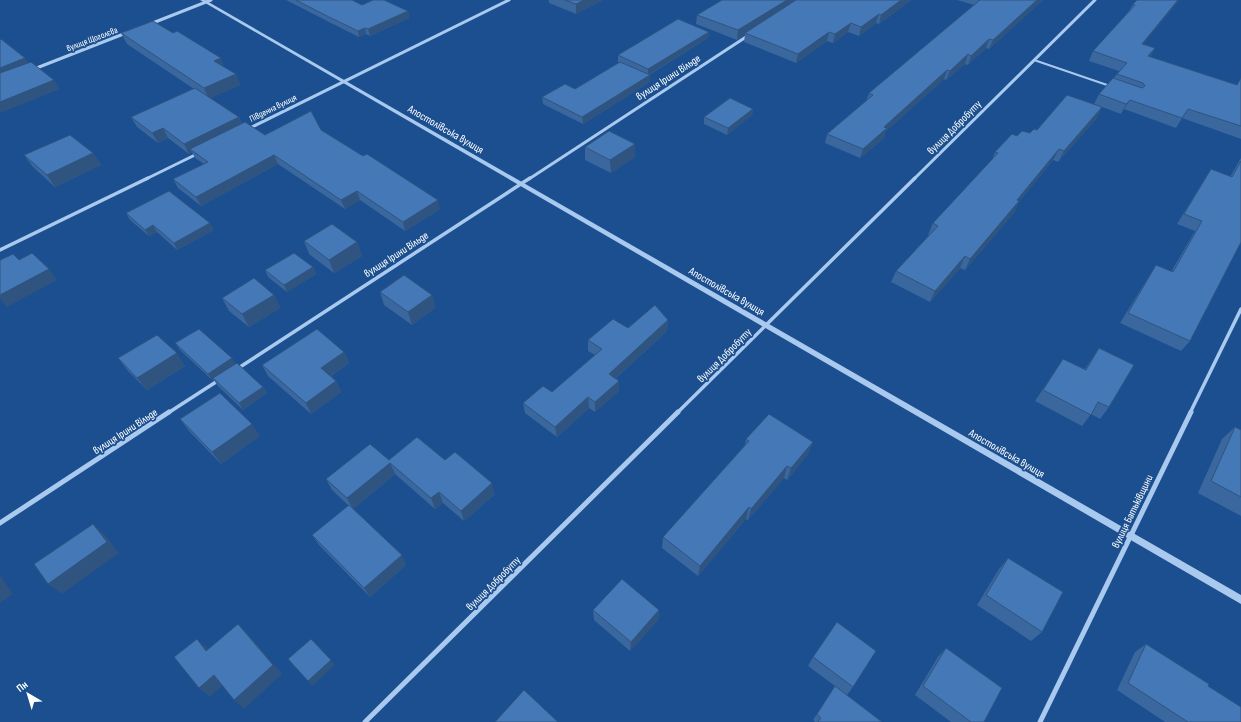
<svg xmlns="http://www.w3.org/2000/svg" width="1241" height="722" viewBox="0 0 1241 722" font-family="'Sofia Sans Condensed',sans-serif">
	<rect width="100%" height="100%" fill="#1b4f8f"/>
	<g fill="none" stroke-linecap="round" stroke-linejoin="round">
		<path stroke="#a9c9ee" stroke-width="2" d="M1034 60 1110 86"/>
		<g stroke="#a9c9ee" stroke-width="3">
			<path d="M150 24 211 0"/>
			<path d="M34 69 126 33"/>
			<path d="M248 129 509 0"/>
			<path d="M146 179 199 153"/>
			<path d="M529 179 749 35"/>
			<path d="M914 179 1095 0"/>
		</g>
		<g stroke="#a9c9ee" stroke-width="3.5">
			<path d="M0 250 148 178"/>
			<path d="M237 369 530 178"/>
			<path d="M168 413 219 380"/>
			<path d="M677 413 915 178"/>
			<path d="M1190 413 1241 309"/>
		</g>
		<g stroke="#a9c9ee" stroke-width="5">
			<path d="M0 523 169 412"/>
			<path d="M365 722 678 412"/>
			<path d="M1040 722 1191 412"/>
		</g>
		<path fill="#a9c9ee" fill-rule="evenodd" d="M200 0H205L1241 595V604Z"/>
	</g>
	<g fill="#3a679d">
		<path d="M286 0H352L362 5 408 11 409 18 370 36 366 34 359 37 329 22Z"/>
		<path d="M549 0H603L576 14 549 3Z"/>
		<path d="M722 0H911L879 24 876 23 859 36 848 32 833 43 827 41 796 63 744 42 745 35 737 40 696 24 697 15Z"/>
		<path d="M957 0H1043L989 49 986 48 968 65 965 64 946 80 944 79 885 132 884 138 860 158 825 143 827 134 866 101 869 93 974 5Z"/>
		<path d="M1137 0 1144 44 1155 48 1150 57 1237 85 1241 78V139L1182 118 1176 128 1124 109 1121 114 1094 104 1099 94 1114 78 1119 71 1089 61 1093 51 1129 11 1133 4Z"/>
		<path d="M709 32 708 38 649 75H650V82L583 124 543 104 542 97 575 89 620 62H618V55Z"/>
		<path d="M121 33 225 68 236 74 240 85 210 98 239 117 242 124 265 135 321 130 440 209 405 231 360 200 345 209 278 164 201 206 178 188 173 179 204 164 195 158 192 152 189 154 168 138 158 143 137 127 131 117 194 89 127 44Z"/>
		<path d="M1102 107 1096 119 1058 162 1053 160 1019 202 1014 213 965 270 960 268 930 302 891 282 896 271 929 235H928L933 223 992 160 995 152 1017 136 1030 133 1037 130Z"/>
		<path d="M753 109 752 115 727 135 704 124V117Z"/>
		<path d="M585 147 635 157 611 173 585 160Z"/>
		<path d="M93 153 101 165 55 187 33 167 24 155Z"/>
		<path d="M1241 158V242L1190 341 1181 351 1120 323 1149 276 1156 265 1171 272 1195 231 1177 224 1204 180 1211 169 1230 177Z"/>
		<path d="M126 213 214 230 177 250 157 232 149 236 130 220Z"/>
		<path d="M304 241 357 242 362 256 334 273 309 254Z"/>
		<path d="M313 267 316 274 287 292 268 277 265 270Z"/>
		<path d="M380 292 432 295 435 308 412 325 384 305Z"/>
		<path d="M274 295 280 308 249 327 229 311 222 298Z"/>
		<path d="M668 320 667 331 616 378 619 381V391L595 412 589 408 557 437 525 413 523 403 552 392 595 355 588 351V340L628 328Z"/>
		<path d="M175 343 232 358 235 364 263 387 267 393 243 410 217 385 214 380H212L180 350Z"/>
		<path d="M1099 348 1109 407 1100 419 1091 414 1082 426 1035 401 1063 359 1085 369Z"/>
		<path d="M344 352 349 363 331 376 336 381 341 392 311 414 268 376 262 365Z"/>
		<path d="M118 358 185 366 147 390 128 371Z"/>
		<path d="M180 419 260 436 221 464 189 431Z"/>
		<path d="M1235 427 1241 430V516L1198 493 1222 439Z"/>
		<path d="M746 439 813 442 808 454 787 480 784 478 748 520 746 519 698 576 662 548 663 537 745 445Z"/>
		<path d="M389 460H445L495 494 464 521 443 503 435 509 395 474 353 509 406 565 370 597 319 545 312 535 349 506 332 490 326 479Z"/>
		<path d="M1008 558 1042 632 1031 641 977 605 999 569Z"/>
		<path d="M593 610H659L658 620 630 651 594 620Z"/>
		<path d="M1146 644 1208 686 1241 722H1165L1117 690 1135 652Z"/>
		<path d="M946 648 984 722H951L915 695 938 657Z"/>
		<path d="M813 657 853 687 847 695 882 722H815L813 720 835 686 808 666Z"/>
	</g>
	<g fill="#305480">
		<path d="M584 0H603L576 14V4Z"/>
		<path d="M787 0H800L745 33V35L737 40 738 30Z"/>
		<path d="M901 0H911L879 24 881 15Z"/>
		<path d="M1037 0H1043L989 49 993 40Z"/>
		<path d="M1178 0H1180L1136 53 1142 44Z"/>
		<path d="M408 11 409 18 370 36 368 29Z"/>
		<path d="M879 14 876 23 859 36 861 27Z"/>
		<path d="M851 23 848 32 833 43 835 34Z"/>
		<path d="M365 28 366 34 359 37 358 31Z"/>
		<path d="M709 32 708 38 648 75V69Z"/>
		<path d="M829 32 827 41 796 63 798 54Z"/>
		<path d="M989 39 986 48 968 65 971 56Z"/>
		<path d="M1155 48 1149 58 1148 56Z"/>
		<path d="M968 54 965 64 946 80 950 71Z"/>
		<path d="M25 58 31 67 0 79V68Z"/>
		<path d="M221 58 225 69 214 61Z"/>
		<path d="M947 70 944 79 885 132 884 138 860 158 863 149 884 127Z"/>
		<path d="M236 74 240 85 209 99 204 88Z"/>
		<path d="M650 75V82L583 124 582 117Z"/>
		<path d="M54 80 60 89 0 113V102Z"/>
		<path d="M1130 100 1124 109 1121 114 1126 104Z"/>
		<path d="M1102 107 1096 119 1058 162 1064 151Z"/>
		<path d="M753 109 752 115 727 135 728 128Z"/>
		<path d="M239 117 243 127 190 149 192 152 189 154 184 144Z"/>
		<path d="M163 128 168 138 158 143 152 133Z"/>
		<path d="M635 144V157L611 173 610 160Z"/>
		<path d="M1059 149 1053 160 1019 202 1014 213 965 270 970 259 1017 200Z"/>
		<path d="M93 153 101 165 55 187 47 175Z"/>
		<path d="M274 155 278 164 201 206 196 197Z"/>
		<path d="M357 191 360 200 345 209 341 200Z"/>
		<path d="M438 200 440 209 405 231 403 222Z"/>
		<path d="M210 223 214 230 177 250 174 243Z"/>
		<path d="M153 225 157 232 149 236 145 230Z"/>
		<path d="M357 242 362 256 334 273 329 260Z"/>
		<path d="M965 256 960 268 930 302 935 291Z"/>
		<path d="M313 267 316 274 287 292 284 285Z"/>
		<path d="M49 269 57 280 7 307 0 299V295Z"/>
		<path d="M274 295 280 308 249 327 242 314Z"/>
		<path d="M432 295 435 308 412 325 408 312Z"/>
		<path d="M668 320 667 331 609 384V374Z"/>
		<path d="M344 352 349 363 326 379 321 368Z"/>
		<path d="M177 353 185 366 147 390 137 378Z"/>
		<path d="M232 358 236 365 212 380 208 374Z"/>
		<path d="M336 381 341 392 311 414 306 403Z"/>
		<path d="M619 381V391L595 412V402Z"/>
		<path d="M263 387 267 393 243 410 239 403Z"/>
		<path d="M588 397 589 408 557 437 555 427Z"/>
		<path d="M252 424 260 436 221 464 212 452Z"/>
		<path d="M813 442 808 454 787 480 791 468Z"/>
		<path d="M390 463 395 474 353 509 347 498Z"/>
		<path d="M787 466 784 478 748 520 751 509Z"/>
		<path d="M492 483 495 494 464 521 461 511Z"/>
		<path d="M439 492 443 503 435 509 431 498Z"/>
		<path d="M749 507 746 519 698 576 700 566Z"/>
		<path d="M93 524 105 535 119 553 62 594 48 584Z"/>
		<path d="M402 555 406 565 370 597 364 588Z"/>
		<path d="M0 575 13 594 0 603Z"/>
		<path d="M659 610 658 620 630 651 631 642Z"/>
		<path d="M238 624 248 634 282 674 244 709 234 700Z"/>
		<path d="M197 639 207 648 217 660 206 651Z"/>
		<path d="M331 660 335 665 312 686 308 681Z"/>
		<path d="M214 675 224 684 210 697 199 688Z"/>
	</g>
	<g fill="#4478b7" stroke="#305480">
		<path d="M296 0H352L362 5 373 0H384L408 11 368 29 365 28 358 31 327 16Z"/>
		<path d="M565 0H584L576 4Z"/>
		<path d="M722 0H787L738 30 697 15Z"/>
		<path d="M796 0H901L881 15 879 14 861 27 851 23 835 34 829 32 798 54 745 33Z"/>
		<path d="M980 0H1037L993 40 989 39 971 56 968 54 950 71 947 70 884 127 887 128 863 149 827 134 873 95 869 93Z"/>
		<path d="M1137 0H1178L1142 44 1155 48 1148 56 1237 85 1241 78V126L1188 109 1182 118 1130 100 1126 104 1099 94 1113 78 1142 88 1145 86 1143 83 1117 74 1127 63 1093 51 1135 5 1133 4Z"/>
		<path d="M678 19 709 32 648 69 618 55Z"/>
		<path d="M153 21 173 33 177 31 221 58 214 61 236 74 204 88 121 33Z"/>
		<path d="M1 39 25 58 0 68V40Z"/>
		<path d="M31 62 54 80 0 102V73Z"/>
		<path d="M620 62 650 75 582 117 542 97 565 84 575 89Z"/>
		<path d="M195 88 239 117 184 144 163 128 152 133 131 117Z"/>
		<path d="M1067 95 1102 107 1064 151 1059 149 1017 200 1019 201 970 259 965 256 935 291 896 271 938 226 933 223 998 153 995 152 1012 134 1017 136 1022 131 1030 133 1034 129 1037 130Z"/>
		<path d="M730 98 753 109 728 128 704 117Z"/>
		<path d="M311 111 321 130 363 156 367 154 438 200 403 222 357 191 341 200 274 155 196 197 173 179 208 162 190 149 245 122 265 135Z"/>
		<path d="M609 131 635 144 610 160 585 147Z"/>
		<path d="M70 135 93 153 47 175 24 155Z"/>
		<path d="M1241 161V242L1190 341 1128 313 1156 265 1173 272 1202 221 1184 214 1211 169 1232 177Z"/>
		<path d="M169 191 210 223 174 243 153 225 145 230 126 213Z"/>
		<path d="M332 224 357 242 329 260 304 241Z"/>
		<path d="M32 253 49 269 0 295V260L13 254 19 260Z"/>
		<path d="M294 253 313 267 284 285 265 270Z"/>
		<path d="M404 275 432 295 408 312 380 292Z"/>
		<path d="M254 278 274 295 242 314 222 298Z"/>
		<path d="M655 305 668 320 609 374 619 381 595 402 588 397 555 427 523 403 543 386 552 392 602 349 588 340 613 319 628 328Z"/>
		<path d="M199 329 232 358 208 374 175 343Z"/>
		<path d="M317 329 344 352 321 368 336 381 306 403 262 365Z"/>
		<path d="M157 335 177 353 137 378 118 358Z"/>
		<path d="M1099 348 1134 365 1109 407 1098 402 1091 415 1043 390 1063 359 1086 370Z"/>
		<path d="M237 363 263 387 239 403 213 378Z"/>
		<path d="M220 393 252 424 212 452 180 419Z"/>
		<path d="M769 414 813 442 791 468 787 466 751 509 749 507 700 566 663 537 749 441 746 439Z"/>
		<path d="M1235 427 1241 430V497L1211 481Z"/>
		<path d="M417 437 445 460 455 452 492 483 461 511 439 492 431 498 390 463 347 498 326 479 370 444 389 460Z"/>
		<path d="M349 505 402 555 364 588 312 535Z"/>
		<path d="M93 524 107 542 48 584 34 564Z"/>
		<path d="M1008 558 1063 592 1042 632 986 595Z"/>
		<path d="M622 579 659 610 631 642 593 610Z"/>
		<path d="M837 622 876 651 853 687 813 657Z"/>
		<path d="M238 624 273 665 234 700 214 675 199 688 174 657 197 639 206 651Z"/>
		<path d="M311 639 331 660 308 681 288 659Z"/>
		<path d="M1146 644 1209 684 1208 686 1241 707V722H1188L1128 683Z"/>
		<path d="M946 648 1002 688 984 722H971L923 686Z"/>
		<path d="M835 686 882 722H818L821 718 817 714Z"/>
		<path d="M524 690 558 722H495Z"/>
	</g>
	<g text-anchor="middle" stroke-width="3.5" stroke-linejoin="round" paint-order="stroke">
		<g font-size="9" fill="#fff" stroke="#1b4f8f">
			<text transform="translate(92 39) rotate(-21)" y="3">вулиця Щоголєва</text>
			<text transform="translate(273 108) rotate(-26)" y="3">Південна вулиця</text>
		</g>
		<g font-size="11" fill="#fff" stroke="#1b4f8f">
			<text transform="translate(668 77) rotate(-33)" y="4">вулиця Ірини Вільде</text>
			<text transform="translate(954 127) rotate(-45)" y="4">вулиця Добробуту</text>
			<text transform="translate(446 129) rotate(30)" y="4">Апостолівська вулиця</text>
			<text transform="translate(396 254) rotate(-33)" y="4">вулиця Ірини Вільде</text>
			<text transform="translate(727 291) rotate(30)" y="4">Апостолівська вулиця</text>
			<text transform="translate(724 355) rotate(-45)" y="4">вулиця Добробуту</text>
			<text transform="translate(125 431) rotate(-33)" y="4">вулиця Ірини Вільде</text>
			<text transform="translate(1007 453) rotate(30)" y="4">Апостолівська вулиця</text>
			<text transform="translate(1132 511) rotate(-64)" y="4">вулиця Батьківщини</text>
			<text transform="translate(493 583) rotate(-45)" y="4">вулиця Добробуту</text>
		</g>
	</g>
	<g transform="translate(28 694) rotate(322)" stroke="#1b4f8f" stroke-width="3" paint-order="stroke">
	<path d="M0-3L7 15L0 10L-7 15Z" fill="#ffffff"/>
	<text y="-6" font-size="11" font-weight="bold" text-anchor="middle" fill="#ffffff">Пн</text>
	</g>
</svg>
